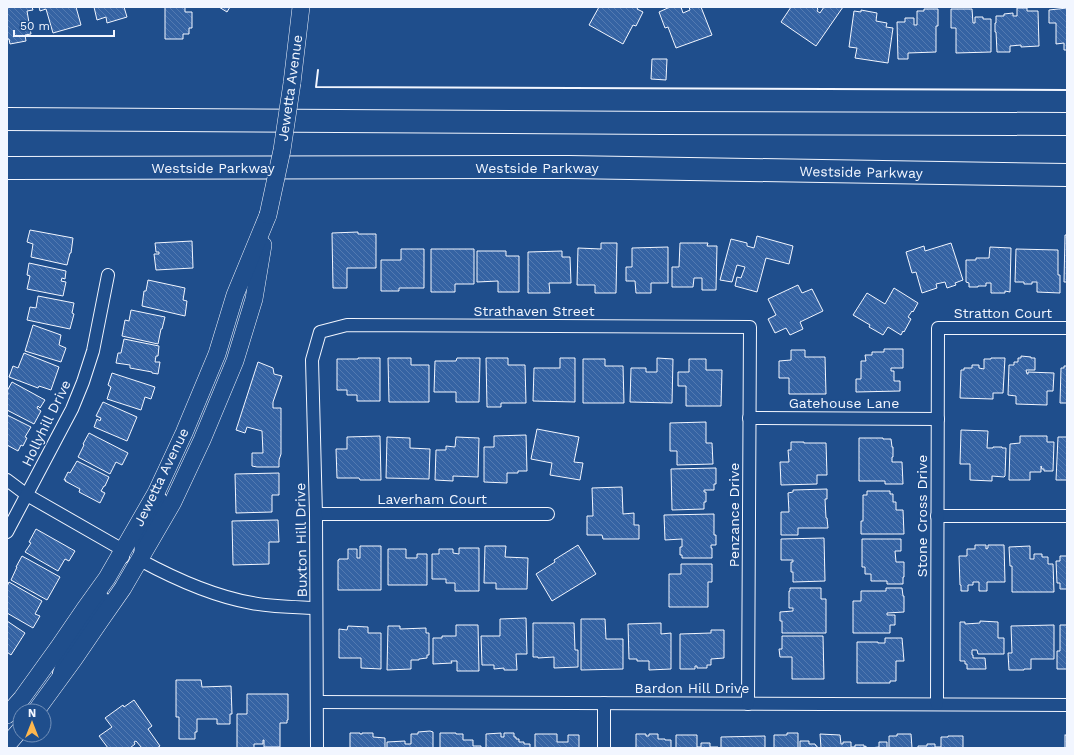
<svg xmlns="http://www.w3.org/2000/svg" width="1074" height="755" viewBox="0 0 1074 755" font-family="'Work Sans',sans-serif">
	<defs>
		<pattern id="building-back-hatch" width="6" height="6" patternUnits="userSpaceOnUse"><rect width="6" height="6" fill="#3563a3"/><path d="M-1 5l2 2M0 0l6 6M5-1l2 2" fill="none" stroke="#537ab1"/></pattern>
	</defs>
	<rect width="100%" height="100%" fill="#1f4e8c"/>
	<g fill="url(#building-back-hatch)" stroke="#f2f6ff">
		<path d="M7 7H32L33 10 27 11 31 34 25 35 26 41 10 44 9 39H7Z"/>
		<path d="M39 7H76L81 25 53 33 46 9 40 11Z"/>
		<path d="M94 7H124L127 17 107 23 106 17 97 20Z"/>
		<path d="M165 7H185V12H192V28H189V34H183V39H165Z"/>
		<path d="M219 7H230L227 12Z"/>
		<path d="M599 7H638L637 9 643 12 636 26 633 25 623 44 589 25Z"/>
		<path d="M670 7H681L683 13 690 10 689 7H701L712 35 676 48 668 27 665 28 659 12Z"/>
		<path d="M791 7H816L818 9 817 11 820 13 824 7H843L816 46 781 22Z"/>
		<path d="M1017 8H1027V11H1038L1039 46 1021 47V45L1010 46V52H997L996 32H995V23H996V16H1004V14L1013 13V16H1017Z"/>
		<path d="M1067 8V50H1064V43L1056 44V23H1049V10Z"/>
		<path d="M924 9H938V26H936V52L908 53V59H898L897 22H905V18H914V25H917V11H924Z"/>
		<path d="M951 9H972L973 23H975V17H983V19H991V52L956 53V28H951Z"/>
		<path d="M861 10 877 13 876 21 887 23 886 27 893 28 888 63 855 58 857 48 849 47 854 11 861 12Z"/>
		<path d="M652 59H667L666 80 651 79Z"/>
		<path d="M30 230 73 238 71 253H70L67 265 31 257 33 244 27 242Z"/>
		<path d="M358 232V234H376V268H347V288H333L332 233Z"/>
		<path d="M1065 235H1067V282H1064Z"/>
		<path d="M757 236 793 246 789 264 766 258 757 292 735 286 737 277 741 278 745 267 737 265 732 282 720 280 731 239 747 243V246L754 248Z"/>
		<path d="M192 241 193 268 156 270 154 254H159V252H156L155 243Z"/>
		<path d="M601 243H617L616 293H595V285H577L578 248 601 249Z"/>
		<path d="M680 243H708L707 246H717L716 290H702V278H694L693 287H672V267H679Z"/>
		<path d="M951 243 963 280 955 283 956 285 947 288 945 282 936 284 937 288 922 293 916 272 912 273 906 252 924 246 925 251Z"/>
		<path d="M668 247V283H651V293H636L635 281H626V267H632V248Z"/>
		<path d="M990 247 1011 248 1010 292 1005 291V293H991V283H986V286H978V287H969V283L966 282V260H976V258H989Z"/>
		<path d="M401 249H424V288H399V291H381V260H401Z"/>
		<path d="M431 249H474V284H455V292H431Z"/>
		<path d="M1016 249 1058 250V275H1060V293L1037 292V282H1032V284H1024V282H1015Z"/>
		<path d="M477 251H506V256H519V292H498V281L477 282Z"/>
		<path d="M562 251V257H570L571 283H549L550 293H528V252Z"/>
		<path d="M29 263 66 271 65 279 62 278 61 281 66 282 63 296 27 289 30 276 27 275Z"/>
		<path d="M148 280 185 288 183 300 187 301 185 316 142 306 144 291H146Z"/>
		<path d="M798 285 802 293 812 289 823 311 800 322 803 329 790 335 786 328 775 333 768 319 776 315 768 299Z"/>
		<path d="M894 288 918 303 913 312 912 311 908 317 911 319 904 332 903 331 901 335 888 327 883 335 869 327 870 325 853 315 867 293 885 304Z"/>
		<path d="M38 296 74 303 72 313 74 314 70 329 27 320 30 307 36 308Z"/>
		<path d="M131 310 165 317 162 329H161L158 344 122 336 125 320 129 321Z"/>
		<path d="M33 325 61 335 59 345 66 348 61 362 25 351Z"/>
		<path d="M124 339 159 346 158 356H156L155 362H160L158 374 152 373V372L130 368V365L116 363 118 353H121Z"/>
		<path d="M884 349H903V368H891V371H894V381H900V391L856 392V379H861V361H866L865 355H872V352H884Z"/>
		<path d="M791 350H805V357H825L826 394H789V378H779V361L791 360Z"/>
		<path d="M24 353 59 367 51 390 39 386 38 388 9 377 13 366 18 368Z"/>
		<path d="M1021 356 1031 357V358H1035V370H1026L1027 374H1028V372L1054 373 1053 391H1047V405L1016 404V396L1008 395 1009 365H1014V362H1018V358H1021Z"/>
		<path d="M358 358H380V401H357V395H347V390H337V359H358Z"/>
		<path d="M388 358H411V365H429V402H389Z"/>
		<path d="M457 358H480L479 402H456V392H434L435 361H456Z"/>
		<path d="M486 358H508V365H525L526 403H501V407H487Z"/>
		<path d="M560 358H575V402L533 401 534 368H560Z"/>
		<path d="M657 358 673 359 672 403 630 402 631 368H646V372H657Z"/>
		<path d="M991 358H1005L1003 393H993V399L960 398 961 370H964V368H972V365H979V368L984 369V359H991Z"/>
		<path d="M583 359H605V366H623L624 403H583Z"/>
		<path d="M689 359H706V370H722L721 406H686V386H678V372H689Z"/>
		<path d="M258 362 273 368 274 374 282 376 273 402V408H281V454L279 460V467H257L252 466V453H263L262 431 247 427 245 433 236 430Z"/>
		<path d="M1064 366H1067V403H1060L1061 368H1064Z"/>
		<path d="M112 373 155 387 151 399 145 397 141 410 107 399 111 387 108 385Z"/>
		<path d="M12 382 45 400 40 408 38 406 37 408 41 411 34 424 7 410V396L8 394 7 391Z"/>
		<path d="M103 402 137 417 127 441 94 427 97 419 100 421 101 418 96 416Z"/>
		<path d="M7 415 31 427 25 437 27 438 23 446 21 445 18 451 7 445Z"/>
		<path d="M706 422V443H712L713 464 677 465V451H670V423Z"/>
		<path d="M537 429 579 437 574 462 583 463 580 480 550 475 552 463 531 459Z"/>
		<path d="M961 430 988 431 987 448H993V447H1002V448H1006L1005 476 1004 477 992 476V481L970 480V464H960Z"/>
		<path d="M89 433 128 453 122 465 116 462 110 474 78 457 84 445 83 444Z"/>
		<path d="M526 435 527 471H518V473H507V483L484 482V447H494V436Z"/>
		<path d="M380 436 381 480H360L359 478H337L336 449H347V437Z"/>
		<path d="M1020 436H1047V442H1054L1053 471H1044V469H1042L1041 466V472H1030V480H1009L1010 444 1020 443Z"/>
		<path d="M387 437 410 438V448L430 449 429 479 386 478Z"/>
		<path d="M456 437 479 438 478 477 453 476V481L435 480 436 450H446V446L455 447Z"/>
		<path d="M1058 437H1067V480H1056Z"/>
		<path d="M859 438H883V439H891L892 447H893V457H892V462H902L903 484H885V481H859Z"/>
		<path d="M791 442H804V443H826L827 475H817V484L781 485 780 462H789L788 450H791Z"/>
		<path d="M77 461 109 477 105 486H104L101 491 105 493 100 503 79 492 80 489 65 481 66 480H64L68 472 70 473Z"/>
		<path d="M716 468V484H714V490H704V492H706V502H704V509L672 510 671 469Z"/>
		<path d="M279 473V495H272V512L236 513 235 474Z"/>
		<path d="M622 487 623 514 634 513V525H639V539H603L602 535H587V516H593L592 488Z"/>
		<path d="M827 489V499H825L826 518H827L828 528H798V535H781V512H789L788 493 793 492V490Z"/>
		<path d="M867 491H890V494H893V502H896V510H903L904 534H861V521H863V495H867Z"/>
		<path d="M714 514V535H716V545H711V548H712V558H682V555H680V547H682V539L665 540 664 515Z"/>
		<path d="M278 520 279 542H269V564L233 565 232 521Z"/>
		<path d="M36 529 75 551 69 561 65 559 58 571 25 552 31 543 29 542Z"/>
		<path d="M824 538 825 581 793 582V572H791V562H793V560H781V539Z"/>
		<path d="M862 539H901V551H895L896 562H904V577H903V584H887V581H871V574H865V567H862Z"/>
		<path d="M578 545 596 574 552 601 536 574 555 562 554 560Z"/>
		<path d="M975 545H986V549L988 548V545H1004L1005 582H987V591H979V582H973V585H968V591H961V585H960L959 556H967V549H975Z"/>
		<path d="M360 546H381V590H338V560H339V559H348V549H357V558H360Z"/>
		<path d="M485 546H506L505 557 528 558 527 589H496V583H484Z"/>
		<path d="M1030 546V559H1034V554H1042V557H1048V564H1053L1054 592H1012V566H1010L1009 547Z"/>
		<path d="M459 548H479V591H455V583H446V579H432V554H439V549H453V553L459 554Z"/>
		<path d="M388 549H406V558H417V554H427V585H388Z"/>
		<path d="M22 556 60 577 47 600 11 580 17 567H16Z"/>
		<path d="M1060 556H1067V589H1060V583H1057L1056 561H1060Z"/>
		<path d="M681 564H712V582H708V607H669V574H681Z"/>
		<path d="M9 582 42 601 35 614 40 616 33 628 7 613V586Z"/>
		<path d="M790 588H821V599H826V633H782V621H780V612L793 611V608H789V591H790Z"/>
		<path d="M886 588H902L903 596H904V612L887 613V615H895V625H890V633H853V601H861V591H886Z"/>
		<path d="M526 618 527 654H516L517 670H504V668L494 669V665H482L481 636H500V619Z"/>
		<path d="M581 619H605L606 639H623V669L581 670Z"/>
		<path d="M7 621 25 633 11 655 7 652Z"/>
		<path d="M980 621 998 622V638H1004V654H978L977 650H972V655H973V658H985L986 669H967V664H965V661H960V622H965V624L980 623Z"/>
		<path d="M533 623H574L575 650H578V667L554 668V657L538 658V657H533Z"/>
		<path d="M661 623V634L671 633V669L649 670V661H637V659H629L628 624Z"/>
		<path d="M456 625H478L479 671H457V661H451L452 663 433 664V638H442V636H456Z"/>
		<path d="M1054 625V659H1031V669H1024V670H1009L1008 653H1012L1011 626Z"/>
		<path d="M1060 625H1067V669H1057V651H1060Z"/>
		<path d="M348 626 368 627V633H381V669L361 668V658H339V629L347 630Z"/>
		<path d="M388 626H400V629L426 628V633H429V655H427V658L419 659V660H411V669L387 670Z"/>
		<path d="M711 630H724V658L711 659V665H707V668H697V666H695V669H680V634L711 633Z"/>
		<path d="M782 636H823L824 679H792V657H780L779 649H782Z"/>
		<path d="M885 638H902L904 661H896V681H890V683H857V642H878V643H885Z"/>
		<path d="M176 680H201L202 687 231 686 232 714H230V724H217V719H197V732H195V739H179V717H176Z"/>
		<path d="M247 694H288V720H287V723H280V747H264V740H263V744H254V748H237V714H247Z"/>
		<path d="M134 700 152 726 148 729 160 746 157 748H142L136 741 134 742 135 744 130 748H108L99 736 112 727 105 718 123 705 124 707Z"/>
		<path d="M430 731 433 732V748H387V742L405 741V744H411V734H418V732Z"/>
		<path d="M350 733H360V734H362V733H373V737L385 738V748H350Z"/>
		<path d="M440 733H456V734H463V740H473V746H481V748H440Z"/>
		<path d="M501 733V737H504V733H514V737H516V739H519V742H524V744H530V748H486V734Z"/>
		<path d="M787 733H798V748H800V741H809V744H815L816 746H817V748H774V735H787Z"/>
		<path d="M535 734H557V742H568V735H579V748H535Z"/>
		<path d="M636 734H646V736H649V734H658V739H665V740H671V748H636Z"/>
		<path d="M820 734 840 735 841 744H843V742H851V747H855V745H864V747L866 746V748H821Z"/>
		<path d="M897 734H911L912 748H889V736H897Z"/>
		<path d="M676 735H697V747H701V743H710V747H718V748H676Z"/>
		<rect x="1065" y="735" width="2" height="13"/>
		<path d="M765 736V748H721V737Z"/>
		<path d="M948 736H963V748H918V746H927V744H935V747H941V737H948Z"/>
		<path d="M879 742H887V748H870L879 747Z"/>
	</g>
	<g fill="none" stroke-linecap="round" stroke-linejoin="round">
		<g stroke="#f2f6ff" stroke-width="14">
			<g id="street">
				<path d="M749 418 938 419"/>
				<path d="M7 480 27 495 123 550V557"/>
				<path d="M161 499 141 541 140 560C175 579 212 596 252 603 273 607 295 607 316 608"/>
				<path d="M316 514H548"/>
				<path d="M937 516H1067"/>
				<path d="M7 532 72 409 83 382 93 351 108 275"/>
				<path d="M59 673 67 652 103 598"/>
				<path d="M317 702 1067 705"/>
				<path d="M937 704 938 328H1067"/>
				<path d="M317 748 316 514 312 360 320 332 347 325 750 327 748 704"/>
				<path d="M604 748V703"/>
			</g>
		</g>
		<g stroke="#f2f6ff" stroke-width="18">
			<g id="secondary">
				<path d="M292 83 301 7"/>
				<path d="M36 711 74 659 100 621 123 588 173 502 202 440 235 361 254 299 263 245"/>
				<path d="M7 715 22 698 58 648 84 610 107 578 156 493 184 433 217 354 235 295 268 215"/>
				<path d="M7 745 20 730"/>
			</g>
		</g>
		<g stroke="#f2f6ff" stroke-width="24">
			<g id="highway">
				<path d="M7 119 663 123 1067 124"/>
				<path d="M7 168 569 167 1067 175"/>
			</g>
		</g>
		<use href="#street" stroke="#1f4e8c" stroke-width="12"/>
		<use href="#secondary" stroke="#1f4e8c" stroke-width="17"/>
		<use href="#highway" stroke="#1f4e8c" stroke-width="22"/>
		<g stroke="#f2f6ff" stroke-width="18" stroke-linecap="butt">
			<path id="secondary-bridge" d="M268 215 282 150 292 83"/>
		</g>
		<use href="#secondary-bridge" stroke="#1f4e8c" stroke-width="17"/>
		<path stroke="#f2f6ff" stroke-width="2" d="M318 70 316 87 1067 90"/>
	</g>
	<g text-anchor="middle" stroke-width="3" stroke-linejoin="round" paint-order="stroke">
		<g font-size="14" fill="#f2f6ff" stroke="#1f4e8c">
			<text transform="translate(290 88) rotate(-82)" y="5">Jewetta Avenue</text>
			<text x="213" y="173">Westside Parkway</text>
			<text x="537" y="173">Westside Parkway</text>
			<text transform="translate(861 172) rotate(1)" y="5">Westside Parkway</text>
			<text x="534" y="316">Strathaven Street</text>
			<text x="1003" y="318">Stratton Court</text>
			<text x="844" y="408">Gatehouse Lane</text>
			<text transform="translate(46 423) rotate(-64)" y="5">Hollyhill Drive</text>
			<text transform="translate(161 477) rotate(-64)" y="5">Jewetta Avenue</text>
			<text x="432" y="504">Laverham Court</text>
			<text transform="translate(734 515) rotate(-90)" y="5">Penzance Drive</text>
			<text transform="translate(922 516) rotate(-90)" y="5">Stone Cross Drive</text>
			<text transform="translate(301 540) rotate(-91)" y="5">Buxton Hill Drive</text>
			<text x="692" y="693">Bardon Hill Drive</text>
		</g>
	</g>
	<rect width="1074" height="755" fill="none" stroke="#f2f6ff" stroke-width="16"/>
	<g transform="translate(32 723)"><circle r="19" fill="#1f4e8c" stroke="#7391ba"/>
	<path d="M0-3L7 15L0 10L-7 15Z" fill="#ffb74d"/>
	<text y="-6" font-size="11" font-weight="bold" text-anchor="middle" fill="#f2f6ff">N</text>
	</g>
	<path d="M14 30v6h100v-6" fill="none" stroke="#f2f6ff" stroke-width="2"/>
	<text x="20" y="30" font-size="12" fill="#f2f6ff" stroke="#1f4e8c" stroke-width="3" paint-order="stroke">50 m</text>
</svg>
